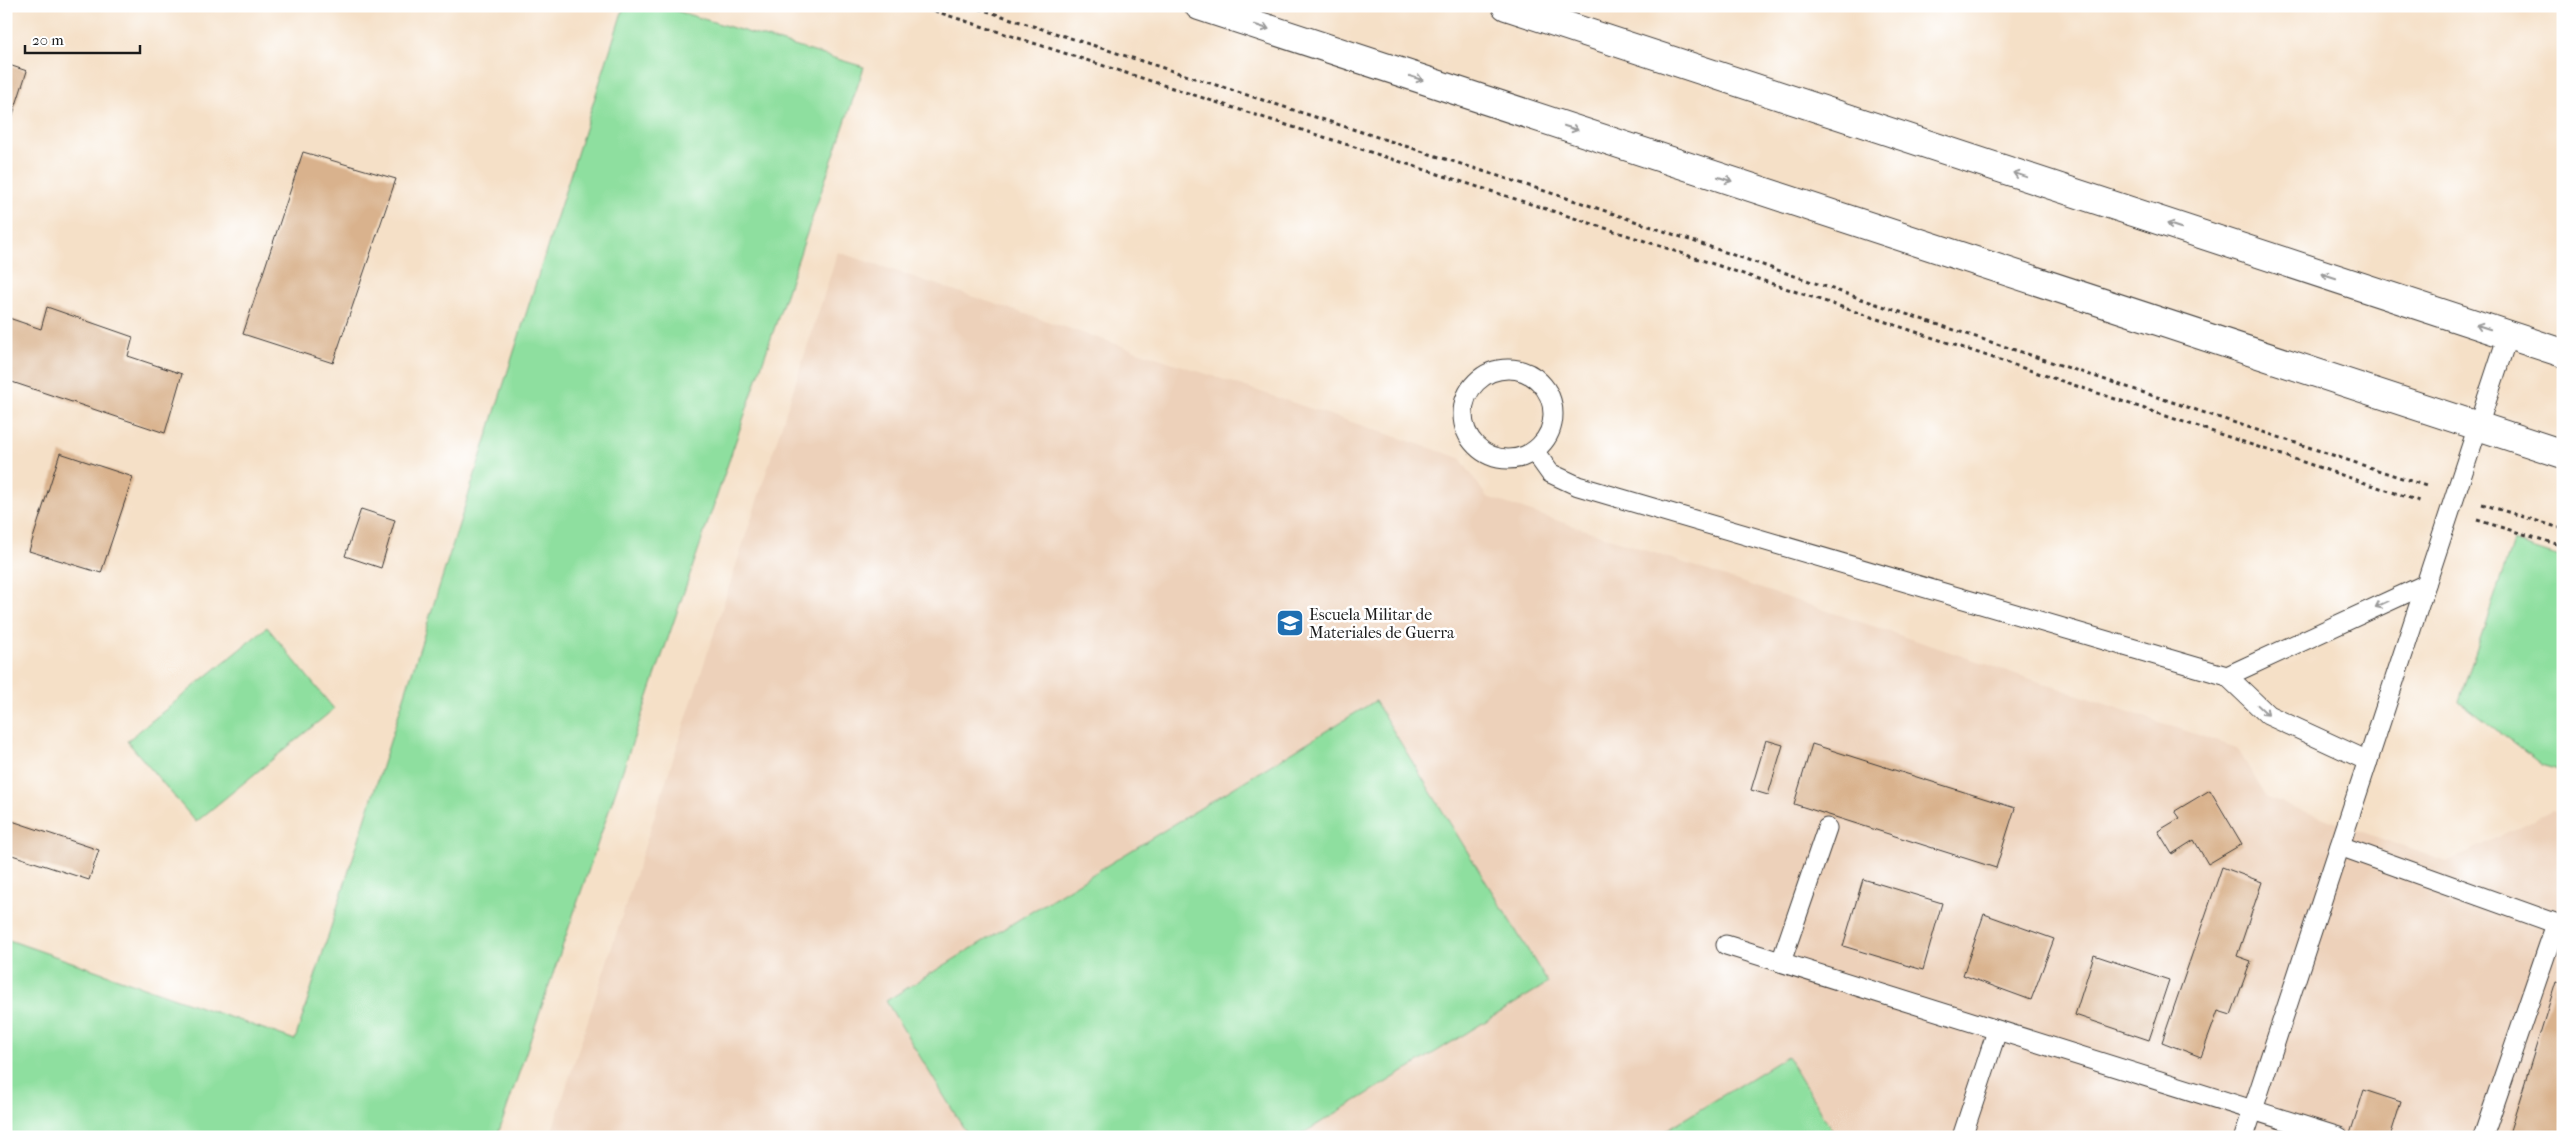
<svg xmlns="http://www.w3.org/2000/svg" width="2569" height="1143" viewBox="0 0 2569 1143" font-family="'IM FELL French Canon',serif">
	<rect width="100%" height="100%" fill="#fff"/>
	<filter id="ink" filterUnits="userSpaceOnUse"><feTurbulence type="fractalNoise" baseFrequency=".02" numOctaves="2"/><feDisplacementMap in="SourceGraphic" scale="10" xChannelSelector="R" yChannelSelector="G"/><feConvolveMatrix kernelMatrix="1 2 1 2 8 2 1 2 1" color-interpolation-filters="sRGB"/></filter>
	<filter id="wash" filterUnits="userSpaceOnUse"><feTurbulence type="fractalNoise" baseFrequency=".0096" numOctaves="4" result="noise"/><feDisplacementMap in="SourceGraphic" scale="20" xChannelSelector="R" yChannelSelector="G"/><feGaussianBlur stdDeviation="1.12" result="paint"/><feColorMatrix in="noise" values="0 0 0 0 0 0 0 0 0 0 0 0 0 0 0 0 0 1.4 0 .05"/><feComposite in="paint" operator="in"/></filter>
	<g filter="url(#wash)">
		<rect width="100%" height="100%" fill="#f5e0c7"/>
		<path fill="#edd1ba" d="M838 252 1460 458 1487 497 2237 748 2267 798 2447 862 2552 811 2563 815V1137H550Z"/>
		<g fill="#8edf9f" stroke="#557e5e">
			<path d="M624 6H660L864 67 497 1137H6V939L295 1040Z"/>
			<path d="M2513 542 2563 558V771L2542 765 2459 701Z"/>
			<path d="M267 627 334 709 196 822 127 741Z"/>
			<path d="M1375 701 1548 983 1297 1137H969L886 1001Z"/>
			<path d="M1787 1056 1836 1137H1655Z"/>
		</g>
		<g id="blocks">
			<g fill="#d9b28d">
				<path d="M6 64 27 71 7 133H6Z"/>
				<path d="M303 152 396 179 333 363 243 334Z"/>
				<path d="M47 307 133 337 128 356 182 374 165 433 6 380V317L41 329Z"/>
				<path d="M60 453 133 477 101 573 29 551Z"/>
				<path d="M361 509 395 520 381 568 345 556Z"/>
				<path d="M1766 740 1783 745 1768 795 1751 790Z"/>
				<path d="M1812 744 2015 808 1996 868 1794 804Z"/>
				<path d="M2210 790 2242 844 2208 864 2194 840 2172 854 2158 831 2180 818 2175 811Z"/>
				<path d="M6 819 99 850 89 880 6 853Z"/>
				<path d="M2222 867 2262 882 2237 956 2251 961 2231 1015 2218 1011 2201 1057 2162 1042Z"/>
				<path d="M1863 879 1942 903 1923 970 1843 946Z"/>
				<path d="M1984 914 2054 939 2031 1000 1963 975Z"/>
				<path d="M2094 955 2169 980 2149 1040 2075 1015Z"/>
				<path d="M2556 982 2563 984V1137H2508Z"/>
				<path d="M2364 1090 2401 1102 2390 1137H2359L2350 1134Z"/>
			</g>
		</g>
	</g>
	<g filter="url(#ink)">
		<use href="#blocks" fill-opacity="0" stroke="#3d3936" stroke-width="1"/>
		<g fill="none" stroke-linecap="round" stroke-linejoin="round">
			<g stroke="#3d3936" stroke-width="21">
				<g id="lane">
					<circle cx="1508" cy="414" r="45"/>
					<path d="M1535 452 1550 473 1578 486 2227 676 2268 715 2368 761"/>
					<path d="M2227 676 2426 584"/>
					<path d="M2340 846 2563 926"/>
					<path d="M1726 945 2339 1137"/>
					<path d="M1781 962 1827 828"/>
					<path d="M1962 1137 1997 1031"/>
					<path d="M2244 1137 2508 335"/>
					<path d="M2483 1137 2556 924"/>
				</g>
			</g>
			<g stroke="#3d3936" stroke-width="30">
				<g id="street">
					<path d="M1199 6 2563 454"/>
					<path d="M1506 6 2563 353"/>
				</g>
			</g>
			<g stroke="#3d3936" stroke-width="3" stroke-dasharray="4 4" stroke-linecap="butt">
				<path d="M919 6 1642 240 2422 502"/>
				<path d="M971 6 1585 204 1882 306 2426 486"/>
				<path d="M2482 504 2563 529"/>
				<path d="M2477 520 2563 546"/>
			</g>
			<use href="#lane" stroke="#fff" stroke-width="19"/>
			<use href="#street" stroke="#fff" stroke-width="28"/>
		</g>
		<defs><path id="oneway-shaft" d="M-6 0H5M1.5-3L5.5 0L1.5 3" fill="none" stroke-width="1.6" stroke-linecap="round" stroke-linejoin="round" transform="scale(1.25)"/></defs>
		<g stroke="#999">
			<use href="#oneway-shaft" transform="translate(1262 27) rotate(18)"/>
			<use href="#oneway-shaft" transform="translate(1416 78) rotate(18)"/>
			<use href="#oneway-shaft" transform="translate(1571 128) rotate(18)"/>
			<use href="#oneway-shaft" transform="translate(2020 175) rotate(-162)"/>
			<use href="#oneway-shaft" transform="translate(1725 179) rotate(18)"/>
			<use href="#oneway-shaft" transform="translate(2174 226) rotate(-162)"/>
			<use href="#oneway-shaft" transform="translate(2329 276) rotate(-162)"/>
			<use href="#oneway-shaft" transform="translate(2483 327) rotate(-162)"/>
			<use href="#oneway-shaft" transform="translate(2382 604) rotate(155)"/>
			<use href="#oneway-shaft" transform="translate(2263 710) rotate(43)"/>
		</g>
	</g>
	<defs>
		<g id="university-square" transform="scale(1.4375)"><rect x="-9" y="-9" width="18" height="18" rx="4" fill="#1f6fb2" stroke="#fff"/><path d="M0-5L7-2L0 1L-7-2ZM-4 1L0 2.5L4 1V4Q0 6-4 4Z" fill="#fff"/></g>
	</defs>
	<g fill-rule="evenodd">
		<use href="#university-square" x="1290" y="623"/>
	</g>
	<g text-anchor="middle" stroke-width="5" stroke-linejoin="round" paint-order="stroke">
		<g font-size="16" fill="#1c1c1c" stroke="#fff" text-anchor="start">
			<text x="1309" y="620">Escuela Militar de<tspan x="1309" dy="18">Materiales de Guerra</tspan></text>
		</g>
	</g>
	<rect width="2569" height="1143" fill="none" stroke="#fff" stroke-width="25"/>
	<path d="M25 45v8h115v-8" fill="none" stroke="#1c1c1c" stroke-width="2.5"/>
	<text x="32" y="45" font-size="15" fill="#1c1c1c" stroke="#ffffff" stroke-width="4" paint-order="stroke">20 m</text>
</svg>
